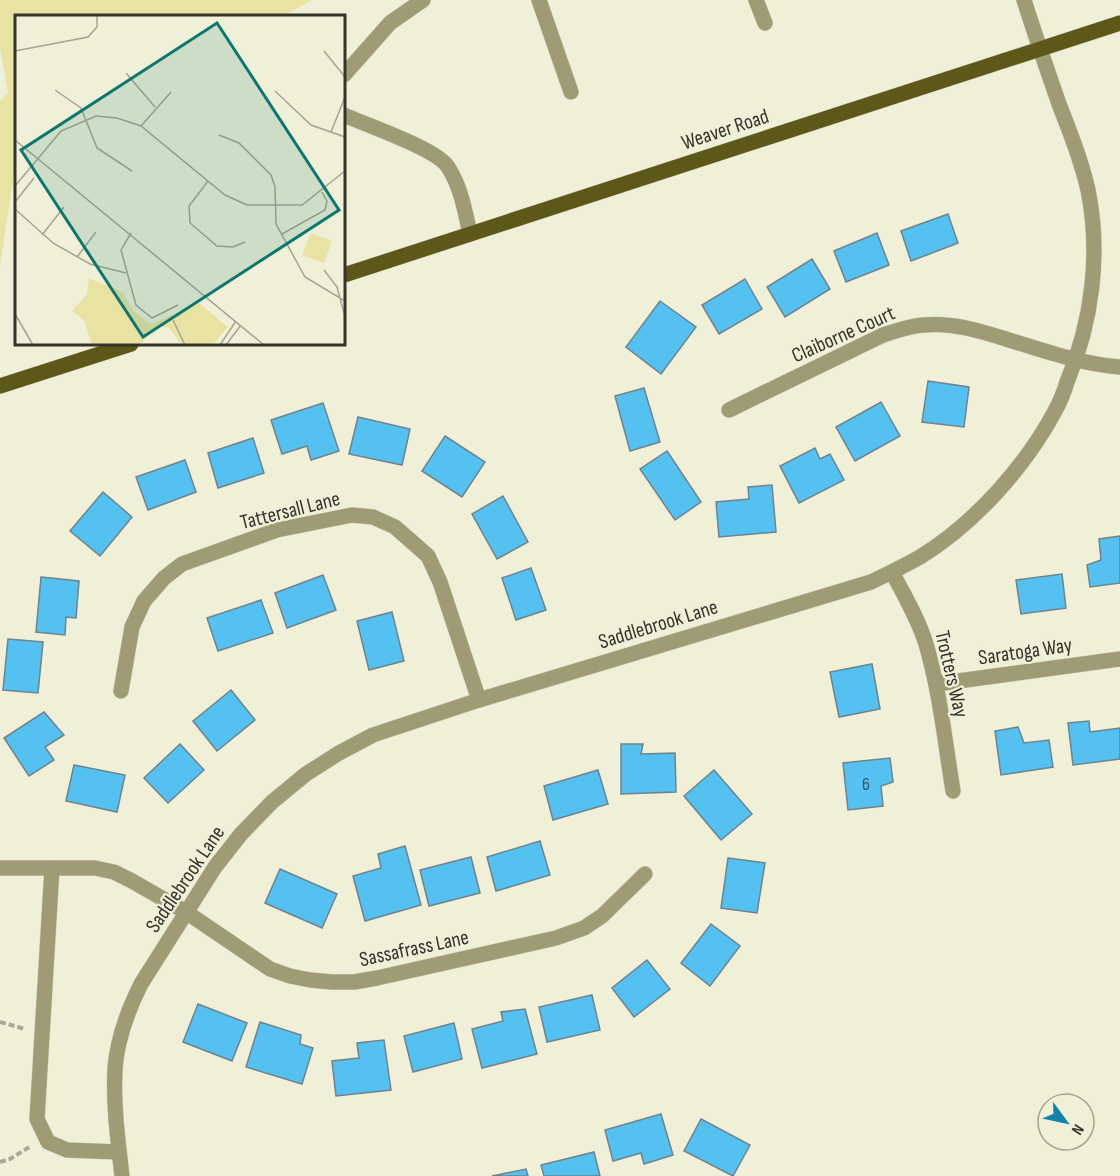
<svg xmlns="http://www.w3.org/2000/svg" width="1120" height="1176" viewBox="0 0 1120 1176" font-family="'Sofia Sans Condensed',sans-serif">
	<rect width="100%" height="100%" fill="#f0efd8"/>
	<path fill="#e8e3a3" d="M0 0H312L283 16H16V162L0 265V101L8 92 0 49Z"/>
	<g fill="#55c1f0" stroke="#6e838e" stroke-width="1.5">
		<path d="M948 214 958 243 911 261 901 231Z"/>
		<path d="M877 233 889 265 846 282 834 251Z"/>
		<path d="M812 259 830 289 785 317 767 287Z"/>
		<path d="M745 279 762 309 719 334 702 305Z"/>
		<path d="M660 301 696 327 661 374 626 347Z"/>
		<path d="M928 381 969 387 964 427 922 422Z"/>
		<path d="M644 388 660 442 630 451 615 396Z"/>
		<path d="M881 402 900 436 855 461 836 427Z"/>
		<path d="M323 403 339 451 311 460 307 446 282 454 271 420Z"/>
		<path d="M358 417 410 429 402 465 349 454Z"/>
		<path d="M445 436 485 462 462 497 422 471Z"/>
		<path d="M253 438 264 473 218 488 208 453Z"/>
		<path d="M815 448 820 459 830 454 844 480 799 503 780 466Z"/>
		<path d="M667 451 701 502 675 520 640 469Z"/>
		<path d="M185 460 196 492 148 510 136 477Z"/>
		<path d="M772 485 776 532 719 537 716 502 749 499 748 487Z"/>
		<path d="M103 492 132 517 100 556 70 531Z"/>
		<path d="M503 496 528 542 497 559 472 514Z"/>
		<path d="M1120 536V583L1090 587 1087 565 1101 560 1099 539Z"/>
		<path d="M531 568 546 610 516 620 502 578Z"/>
		<path d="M1062 574 1066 608 1021 614 1016 580Z"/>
		<path d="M323 575 336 610 287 628 275 593Z"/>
		<path d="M41 577 79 581 76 618 66 617 65 635 36 632Z"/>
		<path d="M261 600 273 633 218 651 207 618Z"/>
		<path d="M392 612 404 661 369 670 357 621Z"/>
		<path d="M8 639 43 642 38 693 3 690Z"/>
		<path d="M872 664 880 709 839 717 830 672Z"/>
		<path d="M231 690 255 720 217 751 193 721Z"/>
		<path d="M44 712 64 735 45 747 54 760 29 776 4 738Z"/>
		<path d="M1089 721 1090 732 1120 728V759L1073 765 1068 723Z"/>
		<path d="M1018 727 1024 743 1049 740 1053 767 1001 775 995 731Z"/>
		<path d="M180 744 204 770 168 803 144 778Z"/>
		<path d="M621 744H643L641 754 675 753 676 792 621 794Z"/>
		<path d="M890 758 893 782 881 786 883 806 848 810 843 763Z"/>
		<path d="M74 765 125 775 117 812 66 801Z"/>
		<path d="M598 770 608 804 553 820 544 786Z"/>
		<path d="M714 770 752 814 721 840 684 796Z"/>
		<path d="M540 841 550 875 496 891 487 857Z"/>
		<path d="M405 846 421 905 365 921 353 876 381 868 378 854Z"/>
		<path d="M471 857 480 893 429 906 420 870Z"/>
		<path d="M728 858 765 863 757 913 721 908Z"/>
		<path d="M280 869 337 894 322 928 265 903Z"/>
		<path d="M711 924 740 946 710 986 681 963Z"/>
		<path d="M647 960 670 989 634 1017 612 988Z"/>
		<path d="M592 995 600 1030 547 1042 539 1007Z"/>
		<path d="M198 1004 247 1023 232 1061 183 1042Z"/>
		<path d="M525 1009 537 1054 482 1068 472 1029 503 1021 501 1012Z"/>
		<path d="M260 1022 301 1035 300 1044 313 1048 302 1084 246 1067Z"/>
		<path d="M454 1023 462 1059 413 1072 404 1036Z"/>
		<path d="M384 1040 391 1090 336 1096 332 1061 359 1058 357 1043Z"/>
		<path d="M661 1114 673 1155 644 1164 641 1153 613 1161 605 1130Z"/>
		<path d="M701 1119 750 1145 733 1176 684 1151Z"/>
		<path d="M594 1152 600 1176H544L541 1165Z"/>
		<path d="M526 1169 528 1176H492Z"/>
	</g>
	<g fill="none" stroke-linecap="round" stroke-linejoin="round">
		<g stroke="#cecdb9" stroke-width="16">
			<g id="minor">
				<path d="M539 0 571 92"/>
				<path d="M756 0 765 23"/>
				<path d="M344 75 390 23 423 0"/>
				<path d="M344 115C366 125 437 149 448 167 461 187 465 211 470 234"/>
				<path d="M729 410 883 335C896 331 909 326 923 325 952 322 981 331 1009 340 1045 351 1081 364 1120 367"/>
				<path d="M892 572C904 595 918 618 926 644 940 692 945 742 953 791"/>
				<path d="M936 684 1120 659"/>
				<path d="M121 691 132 627 144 601 164 578 182 564 277 530 352 515 373 517 395 527 428 556 440 582 479 700"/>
				<path d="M0 868H95L114 872 132 881 186 912 270 969 290 976 310 980 332 982H354L377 978 556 938 584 928 602 916 645 874"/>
				<path d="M52 868 37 1119 48 1142 67 1150 119 1152"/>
				<path d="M122 1176C118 1141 113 1104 115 1069 117 1040 128 1010 141 984L215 867 241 834 272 802 306 774 339 753 373 735 479 700 871 582C888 574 904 566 920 557 974 524 1025 467 1055 411 1060 402 1064 392 1067 382 1092 322 1101 254 1088 190 1081 160 1070 132 1059 104 1047 69 1035 35 1024 0"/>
			</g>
		</g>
		<g stroke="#cecdb9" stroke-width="16">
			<g id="major">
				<path d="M344 275 1120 23"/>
				<path d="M0 386 131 344"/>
			</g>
		</g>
		<g stroke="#a9a896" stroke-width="4" stroke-dasharray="6 3" stroke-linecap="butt">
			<path d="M0 1022 25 1029"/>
			<path d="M0 1162 10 1159 31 1146"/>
		</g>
		<use href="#minor" stroke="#9f9c75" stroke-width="15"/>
		<use href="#major" stroke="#5d581a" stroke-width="15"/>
	</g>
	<g text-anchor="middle" stroke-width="4.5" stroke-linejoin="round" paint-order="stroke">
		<g font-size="18" fill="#3c575c">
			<text x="866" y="790">6</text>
		</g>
		<g font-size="21" fill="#34342b" stroke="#f0efd8">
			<text transform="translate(725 129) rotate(-18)" y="7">Weaver Road</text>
			<text transform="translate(843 334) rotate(-24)" y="7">Claiborne Court</text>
			<text transform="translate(290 510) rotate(-14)" y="7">Tattersall Lane</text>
			<text transform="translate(658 624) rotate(-17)" y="7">Saddlebrook Lane</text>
			<text transform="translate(1025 651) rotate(-8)" y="7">Saratoga Way</text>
			<text transform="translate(952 674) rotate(77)" y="7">Trotters Way</text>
			<text transform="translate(185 879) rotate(-56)" y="7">Saddlebrook Lane</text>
			<text transform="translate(414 948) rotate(-12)" y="7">Sassafrass Lane</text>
		</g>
	</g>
	<g transform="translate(15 15)">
		<rect width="330" height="330" fill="#f0efd8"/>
		<path d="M296 218 317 226 309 248 287 240ZM74 263 108 277 118 296 136 309 184 288 213 312 200 327 191 330H167L154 313 142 311 125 330H77L69 305 57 296 72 279Z" fill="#e8e3a3"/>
		<path fill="none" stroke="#a5a493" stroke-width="1.5" d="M0 36 73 22 82 12V0M309 36 330 62M111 58 140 92M40 75 66 93 82 133 117 156M260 76 296 110 330 122M126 111 156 77M316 117 330 82M204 120 224 128 256 160 260 172 261 209 290 262 330 286M0 125 249 330M193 166 174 191 175 208 202 231 218 232 230 227M0 171 46 116 81 101 102 103 126 111 210 180 232 190H287L330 156M0 187 19 163M0 194 38 228 75 249 111 258M116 218 106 235 121 290 137 303 163 290M267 219 310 195 312 186 307 177M27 220 49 192M62 242 81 217M309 255 322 272 330 302M0 299 18 330M158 305 170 330M205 330 221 306M211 330 226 310"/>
		<path fill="#0f766e" fill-opacity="0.15" stroke="#0f766e" stroke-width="3" d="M202 8 324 195 128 322 6 135Z"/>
		<rect width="330" height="330" fill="none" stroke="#34342b" stroke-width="3"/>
	</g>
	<g transform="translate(1066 1122) rotate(123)"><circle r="28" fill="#f0efd8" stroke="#a5a493" stroke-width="1.5"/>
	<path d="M0-4.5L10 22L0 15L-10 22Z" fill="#1582aa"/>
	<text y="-9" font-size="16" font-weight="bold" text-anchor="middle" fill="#34342b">N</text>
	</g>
</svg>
